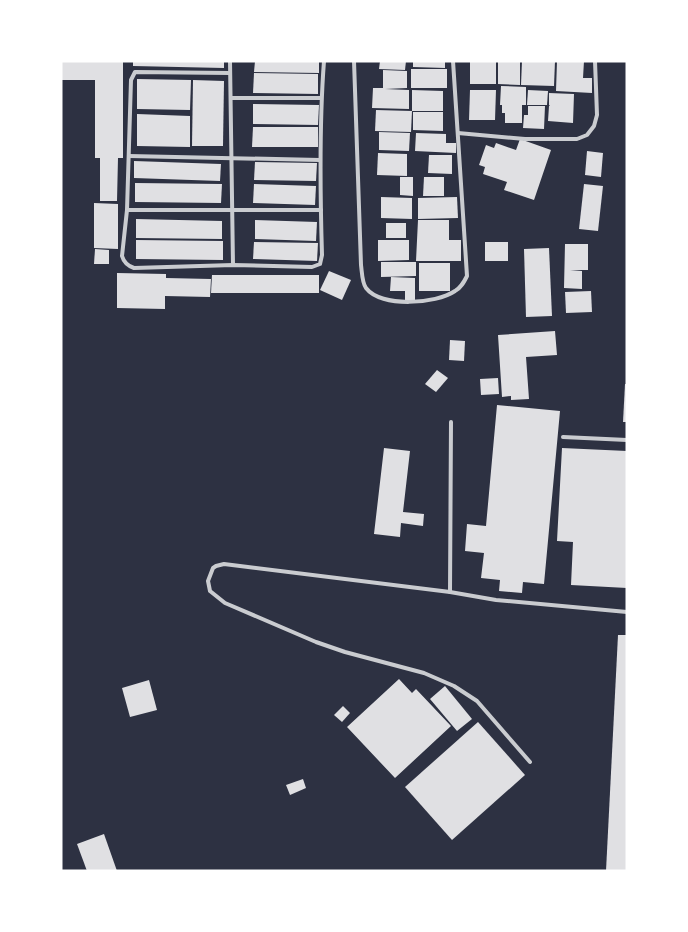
<svg xmlns="http://www.w3.org/2000/svg" width="688" height="932" viewBox="0 0 688 932" font-family="'Asap Condensed',sans-serif">
	<rect width="100%" height="100%" fill="#2d3142"/>
	<g fill="#e0e0e3">
		<path d="M61 61H123V158H118L117 201H100V158H95V80H61Z"/>
		<path d="M133 61H224V68L133 66Z"/>
		<path d="M255 61H319V73L254 72Z"/>
		<path d="M380 61H406L405 70 379 69Z"/>
		<path d="M413 61H445V68L413 67Z"/>
		<rect x="470" y="61" width="26" height="23"/>
		<path d="M498 61H520V85L498 84Z"/>
		<path d="M522 61H555L554 86 521 85Z"/>
		<path d="M557 61H584L583 78H592V93L556 91Z"/>
		<rect x="411" y="69" width="36" height="19"/>
		<path d="M383 70 407 71V88L385 89 409 90V109L372 108 373 88H383Z"/>
		<path d="M254 73 318 74V94L253 93Z"/>
		<path d="M137 79 191 80 190 110 137 109Z"/>
		<path d="M193 80 224 81 223 146H192Z"/>
		<path d="M501 86 526 87V105H522V123H505V113H502V105H500Z"/>
		<path d="M412 90 443 91V111H412Z"/>
		<path d="M470 90H496L495 120H469Z"/>
		<path d="M528 90 548 91 547 105H527Z"/>
		<path d="M549 93 574 94 573 123 548 121 549 106H550L549 105Z"/>
		<path d="M253 104 319 105 318 125 253 124Z"/>
		<path d="M528 106H545L544 129 523 128 524 115H528Z"/>
		<path d="M376 110 412 111 411 132 375 131Z"/>
		<path d="M413 112H443V131L413 130Z"/>
		<path d="M137 114 190 116V147L137 146Z"/>
		<path d="M253 127H318V147H252Z"/>
		<path d="M379 132 410 133 409 151 379 150Z"/>
		<path d="M416 133 446 134V143H456V153L415 151Z"/>
		<path d="M520 139 551 150 534 200 504 190 507 182 483 174 485 167 479 165 486 145 494 148 496 143 516 150Z"/>
		<path d="M587 151 603 153 601 177 585 175Z"/>
		<path d="M378 153 407 154V176L377 175Z"/>
		<path d="M429 155H452V174L428 173Z"/>
		<path d="M134 161 221 164 220 181 134 178Z"/>
		<path d="M255 162 317 163 316 181 254 180Z"/>
		<path d="M400 177H413V196L400 195Z"/>
		<path d="M424 177H444V196H423Z"/>
		<path d="M135 183 222 184 221 203 135 202Z"/>
		<path d="M254 184 316 186 315 205 253 203Z"/>
		<path d="M584 184 603 186 598 231 579 229Z"/>
		<path d="M381 197 412 198V219L381 218Z"/>
		<path d="M457 197 458 218 418 219V198Z"/>
		<path d="M94 203 118 204V249L94 248Z"/>
		<path d="M136 219 222 221V239L136 238Z"/>
		<path d="M255 220 317 222 316 241 255 239Z"/>
		<path d="M418 220H449V240H461V261H416Z"/>
		<rect x="386" y="223" width="20" height="15"/>
		<path d="M136 240 223 241V260L136 259Z"/>
		<path d="M378 240H409V260L378 261Z"/>
		<path d="M254 242 318 243 317 261 253 259Z"/>
		<rect x="485" y="242" width="23" height="19"/>
		<path d="M565 244H588V270H570L582 271V289L564 288Z"/>
		<path d="M549 248 552 316 526 317 524 249Z"/>
		<path d="M95 249 109 250V264H94Z"/>
		<path d="M381 262H416V276L381 277Z"/>
		<rect x="419" y="263" width="31" height="28"/>
		<path d="M329 271 351 280 342 300 320 290Z"/>
		<path d="M117 273 166 274V278L211 279 210 297 165 296V309L117 308Z"/>
		<path d="M212 275H319V293H211Z"/>
		<path d="M391 277 415 278V300H405V291H390Z"/>
		<path d="M591 291 592 312 566 313 565 292Z"/>
		<path d="M555 331 557 355 526 357 529 399 511 400V396L502 397 498 335Z"/>
		<path d="M450 340 465 341 464 361 449 360Z"/>
		<path d="M437 370 448 378 436 392 425 384Z"/>
		<path d="M498 378 499 394 481 395 480 379Z"/>
		<path d="M625 384H627V422H623Z"/>
		<path d="M497 405 560 411 544 584 523 582 522 593 499 591 500 580 481 578 484 553 465 551 467 524 486 526Z"/>
		<path d="M384 448 410 451 403 512 424 514 423 526 401 523 400 537 374 534Z"/>
		<path d="M562 448 627 451V588L571 585 573 542 557 541Z"/>
		<path d="M618 635H627V871H606Z"/>
		<path d="M399 679 412 693 416 689 451 726 395 778 347 727Z"/>
		<path d="M149 680 157 710 130 717 122 688Z"/>
		<path d="M445 686 472 719 457 731 430 699Z"/>
		<path d="M343 706 350 713 342 722 334 715Z"/>
		<path d="M478 722 525 775 452 840 405 787Z"/>
		<path d="M303 779 306 788 290 795 286 785Z"/>
		<path d="M104 834 117 871H87L77 844Z"/>
	</g>
	<g fill="none" stroke-linecap="round" stroke-linejoin="round">
		<g stroke="#caccd0" stroke-width="4">
			<path d="M230 61 233 265"/>
			<path d="M354 61 361 265C362 272 362 283 366 288 381 308 436 304 455 291 461 288 464 282 467 276L453 61"/>
			<path d="M230 73 135 72 131 80 127 210 122 256C124 263 128 266 134 268L233 265 312 267 320 264 322 255C320 190 319 126 324 61"/>
			<path d="M231 98H321"/>
			<path d="M458 133 525 139H577L587 135 594 126 597 115 595 61"/>
			<path d="M129 156 320 160"/>
			<path d="M127 210H321"/>
			<path d="M563 437 627 440"/>
			<path d="M450 592 451 422"/>
			<path d="M530 762 477 701 454 686 424 673 345 652 316 642 225 603 210 591 208 581 213 568 216 566 224 564 450 592 496 600 627 612"/>
		</g>
	</g>
	<rect width="688" height="932" fill="none" stroke="#ffffff" stroke-width="125"/>
</svg>
